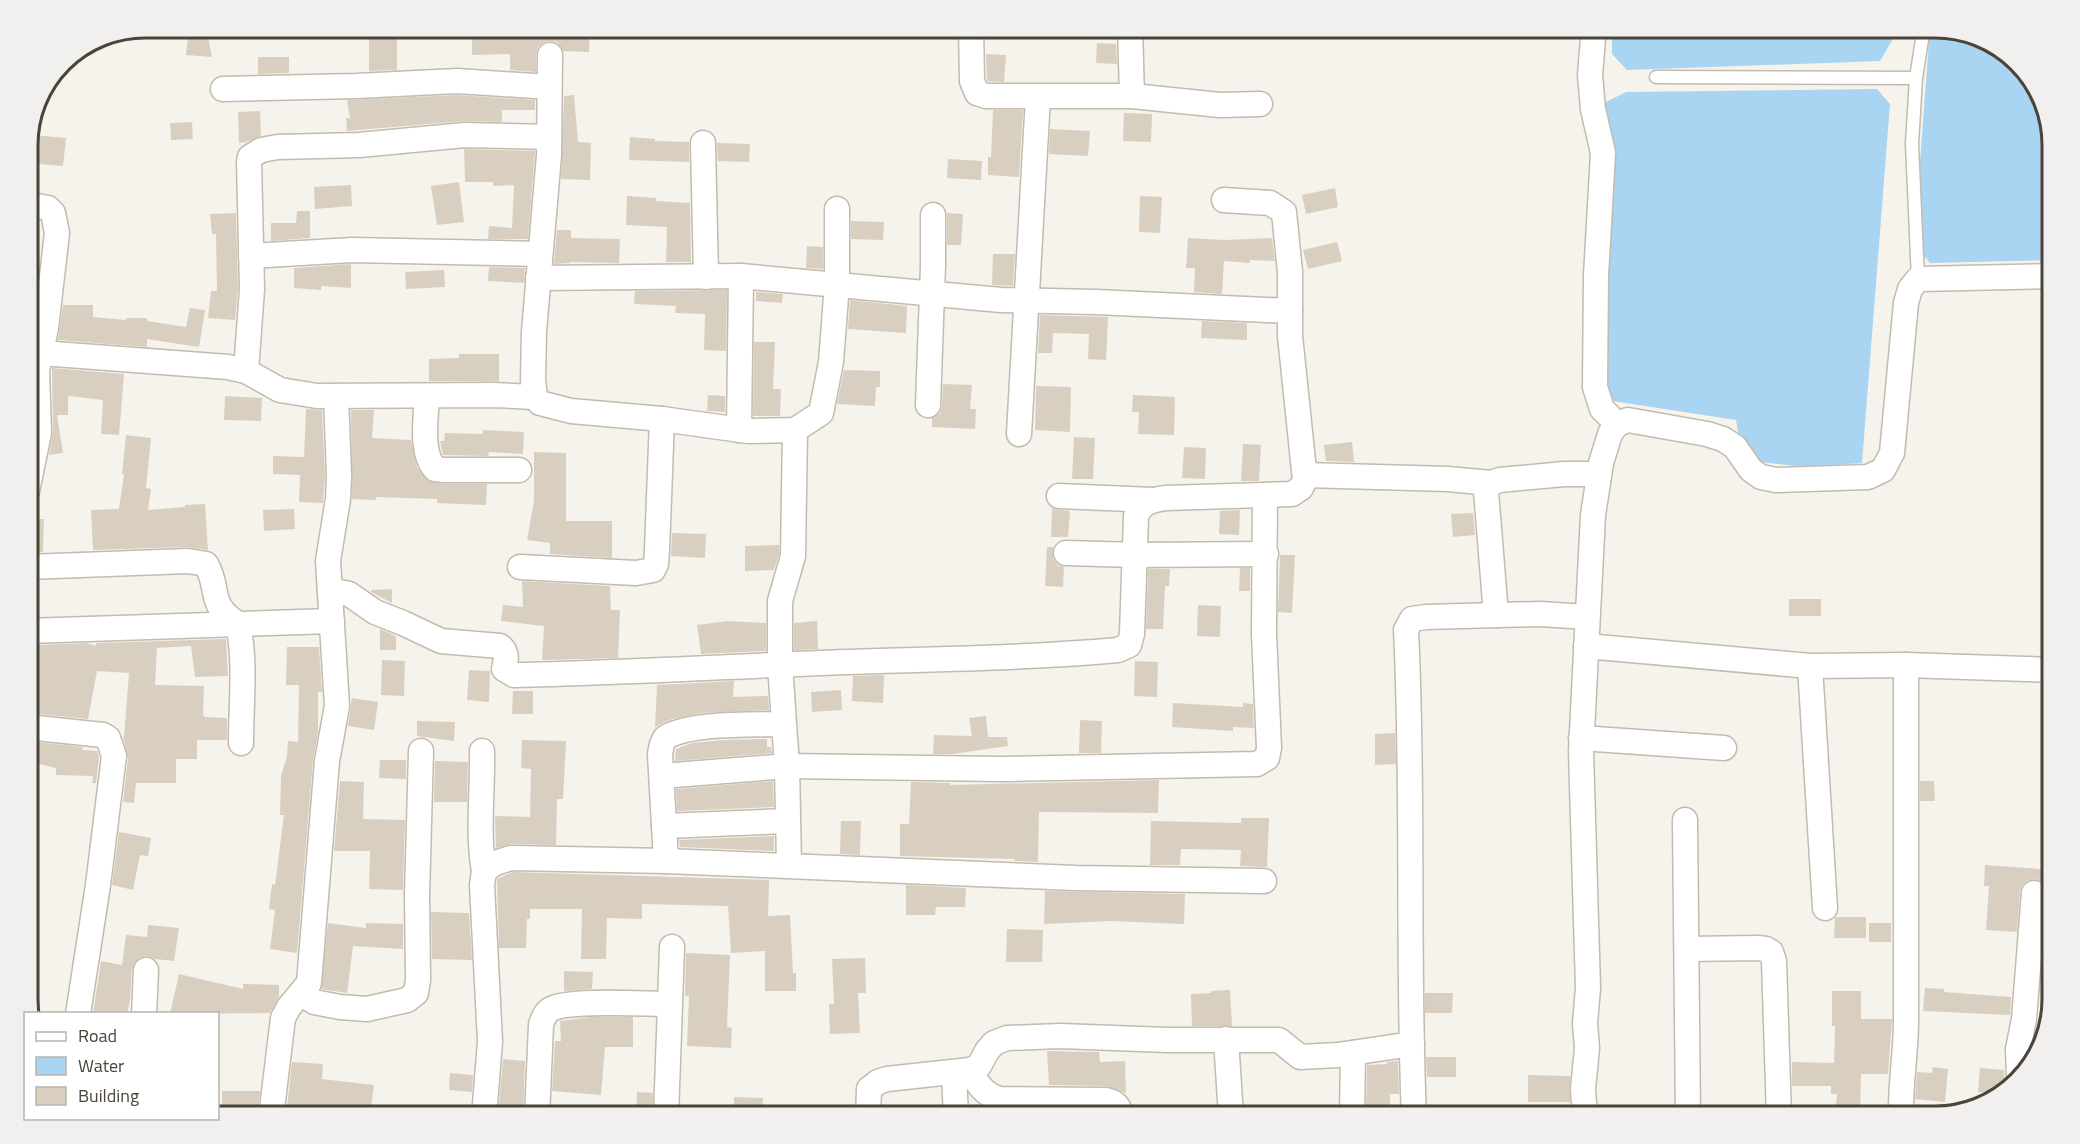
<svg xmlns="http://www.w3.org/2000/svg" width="2080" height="1144" viewBox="0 0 2080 1144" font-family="'Titillium Web',sans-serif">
	<rect width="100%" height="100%" fill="#f6f3ec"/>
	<g fill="#a9d4f2">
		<path d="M1612 27H1900L1880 61 1627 70 1612 54Z"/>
		<path d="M1930 27 1994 43 2037 85 2053 137V260L1930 263 1914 244Z"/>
		<path d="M1877 89 1890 104 1862 463 1804 467 1743 460 1736 420 1606 400 1600 105 1626 92Z"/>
	</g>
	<g fill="#d8cfc1">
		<path d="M189 27H206L212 57 186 55Z"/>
		<path d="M510 27H590L589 52 563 51 557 42 550 41 544 42 538 47 536 54V72L510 70V54L472 55V32L510 31Z"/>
		<path d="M397 37V70L369 71V38Z"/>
		<path d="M1097 43 1116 44 1117 64 1096 63Z"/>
		<path d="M986 54 1006 55 1004 82 987 81Z"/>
		<path d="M258 57H289V73L258 74Z"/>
		<path d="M457 95 535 100V110H502V122L464 121 347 131 346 118H350L347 100Z"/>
		<path d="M574 95 578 142 591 143 590 180 561 179 564 96Z"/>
		<path d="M993 110H1023L1019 177 988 175V157H991Z"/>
		<path d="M260 111 261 136 246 142 239 143 238 112Z"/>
		<path d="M1124 113 1152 114 1151 142 1123 141Z"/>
		<path d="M192 122 193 139 171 140 170 123Z"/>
		<path d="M1050 129 1090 131 1088 156 1049 154Z"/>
		<path d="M33 135 66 138 63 166 27 163V138L33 139Z"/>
		<path d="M630 137 655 139V141L689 142V162L629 160Z"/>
		<path d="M717 143 750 144 749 162 718 161Z"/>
		<path d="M464 149 535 151 528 239H488L489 226 512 228 514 185 493 186V182H465Z"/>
		<path d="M948 159 982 161 981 180 947 178Z"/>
		<path d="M459 182 464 222 437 225 431 186Z"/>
		<path d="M351 185 352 206 315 209 314 187Z"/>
		<path d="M1335 188 1338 207 1306 214 1302 195Z"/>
		<path d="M627 196 656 198V201L690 203 691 262H666L667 227 626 225Z"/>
		<path d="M1140 196 1162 197 1160 233 1139 232Z"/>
		<path d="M297 211H310V238L271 241V223H296Z"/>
		<path d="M236 213 238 289 235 320 208 318 211 291H217L216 234H212L210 214Z"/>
		<path d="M947 213 963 214 961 245H947Z"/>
		<path d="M851 221 884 222 883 240 851 239Z"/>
		<path d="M557 230H571V238L620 239 619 263 570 262V263L554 264Z"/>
		<path d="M1188 238 1224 240 1272 238 1275 261 1250 260V263L1224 261 1222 294 1194 292 1195 268H1186Z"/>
		<path d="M1337 242 1342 261 1308 269 1303 250Z"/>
		<path d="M807 246 823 247V269L806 268Z"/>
		<path d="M27 253 40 254 33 316H27Z"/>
		<path d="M993 254H1015L1013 286 992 285Z"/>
		<path d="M351 264V288L321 286V290L294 288V268Z"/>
		<path d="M489 267 525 268 524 283 488 281Z"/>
		<path d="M444 270 445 287 406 289 405 272Z"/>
		<path d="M727 290 726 351 704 350 705 314 675 313 676 306 634 304 635 291Z"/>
		<path d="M756 292 783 294 782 303 756 301Z"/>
		<path d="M850 300 907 306 906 333 848 329Z"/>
		<path d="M63 305H93V317L126 320V318H147V321L186 327 190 308 205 310 199 347 147 339V347L58 340Z"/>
		<path d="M1040 315 1108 317 1106 360 1088 359 1089 334 1053 333 1052 353H1038Z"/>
		<path d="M1202 321 1247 323V340L1201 338Z"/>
		<path d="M754 342H775L773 389H781L780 416H753Z"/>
		<path d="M459 354H499V381H429V359L459 358Z"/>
		<path d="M52 368 124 374 119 435 101 434 103 400 68 396V415H57L63 453 49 455 53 433Z"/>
		<path d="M844 370 880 371V387H876L875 406 837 404Z"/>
		<path d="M943 384 972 385 970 409H976L975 429 932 427V418L940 413 942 406Z"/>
		<path d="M1036 386 1071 387 1070 432 1035 430Z"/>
		<path d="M708 395 725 396V412L707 411Z"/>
		<path d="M1133 395 1175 397 1174 435 1138 434 1139 412H1132Z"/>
		<path d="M225 396 262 398 261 421 224 420Z"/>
		<path d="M306 409 322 410 325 476 323 503 299 502 300 475 273 474V456L304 457Z"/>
		<path d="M351 410H374L372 438 411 440 417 467 428 481 444 484H487L486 505 437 503V499L376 497V500L352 499Z"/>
		<path d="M483 430 524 432 523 454 489 452 488 456 443 455 440 441H444L445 433 483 434Z"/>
		<path d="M126 435 151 438 146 488 151 489 148 510 185 507V505L205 504 208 550 187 547 93 550 91 510 119 509 124 474H122Z"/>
		<path d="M1074 437 1095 438 1093 479H1072Z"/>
		<path d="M1352 442 1354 462 1326 461 1324 445Z"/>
		<path d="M1243 444 1261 445 1259 481H1241Z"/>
		<path d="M1184 447 1206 448 1205 479 1182 478Z"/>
		<path d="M534 452 566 453V521H612V558L550 554V543L527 540 534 501Z"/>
		<path d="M294 509 295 529 264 531 263 510Z"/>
		<path d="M1052 509 1070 511 1068 537H1051Z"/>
		<path d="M1240 510 1239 535 1219 534 1220 511Z"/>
		<path d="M1473 513 1475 535 1453 537 1451 514Z"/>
		<path d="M27 519H44L43 552 27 553Z"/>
		<path d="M672 533 706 534 705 558 671 556Z"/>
		<path d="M779 545V554L774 570 745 571V546Z"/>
		<path d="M1047 547H1053V559L1058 565 1064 567 1063 587 1045 586Z"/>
		<path d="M1280 555H1295L1292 613 1278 612Z"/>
		<path d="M1240 568H1250V591H1239Z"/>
		<path d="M1148 569H1170L1169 586H1165L1163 629H1146Z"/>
		<path d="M522 581 610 586 611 610H620L618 658 542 660 544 626 501 621 503 605 523 607Z"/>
		<path d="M392 589V603L371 592V590Z"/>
		<rect x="1789" y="599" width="32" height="17"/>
		<path d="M1198 605 1221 606 1220 637 1197 636Z"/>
		<path d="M728 621 766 623V651L701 654 697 625Z"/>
		<path d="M817 621 818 649 794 650V623Z"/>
		<path d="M380 629 396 636V650H380Z"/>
		<path d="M226 639 228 676 195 677 191 646 157 648 155 685 204 686 203 715 205 717 227 718V740H197V759H176V783H136L134 803 123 802 128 758 123 737H124L129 673 97 671 88 719 27 713V656L37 645 87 643 96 646V643Z"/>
		<path d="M287 647H319L322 692H318V733L313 760 297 953 270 949 275 910 269 909 272 884 275 885 284 815H280L281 776 287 756 288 741 298 742 299 685H286Z"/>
		<path d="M382 660 405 661 404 696 381 695Z"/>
		<path d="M1135 661 1158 662 1157 697 1134 696Z"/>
		<path d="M469 670 490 671 489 702 467 700Z"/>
		<path d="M884 675 883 703 852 701 853 676Z"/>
		<path d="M734 681 733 697 768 696 769 710 703 713 672 719 655 727 657 685Z"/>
		<path d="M841 690 842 710 812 712 811 692Z"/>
		<path d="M513 691H533V714H512Z"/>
		<path d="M352 698 378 702 374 730 348 726Z"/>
		<path d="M1173 703 1243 707V703L1253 704 1254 728 1233 727V731L1172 727Z"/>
		<path d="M986 716 988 737H1007L1008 746 952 754H933L934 735 972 736 969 718Z"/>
		<path d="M1080 720 1102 721 1101 753H1079Z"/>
		<path d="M417 721 455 722 454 741 417 736Z"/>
		<path d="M1395 733 1396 764 1375 765V734Z"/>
		<path d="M767 739V747H771L772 753 675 761 676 749 692 743 723 740Z"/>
		<path d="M522 740 566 741 563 799H557L556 845 511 844 496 848 495 816 530 817 531 769 521 768Z"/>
		<path d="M27 741 83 747 82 750 97 751 99 757 96 783H92L93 776 56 775V768L27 761Z"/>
		<path d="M380 760H406V779L379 778Z"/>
		<path d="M435 761 468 762 467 802H434Z"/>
		<path d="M1159 780 1158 813 1039 812 1038 862 1014 861 1015 859 900 856V824H909L911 782 951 783 950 785Z"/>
		<path d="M340 781 364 782 363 819 405 820 403 890 369 889 370 851H334Z"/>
		<path d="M773 781 774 807 677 811 676 789Z"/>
		<path d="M1920 781H1934L1935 801H1920Z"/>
		<path d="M1241 818H1269L1267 867 1240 866 1241 850 1181 849 1180 865H1150L1151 821 1241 823Z"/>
		<path d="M841 821H861L860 855 840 854Z"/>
		<path d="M119 832 151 838 148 856 140 855 133 890 112 885Z"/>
		<path d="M774 836V851L680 847 679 840Z"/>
		<path d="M1985 865 2053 870V916L2047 915 2048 894 2047 886 2043 882 2036 879 2028 880 2023 884 2020 891 2017 932 1986 930 1989 886H1984Z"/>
		<path d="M513 872 769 880 768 916 790 915 793 973H796V991H765V951L731 953 728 906 642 904V919L607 918 606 959H581L582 909H530V919H527L526 948H499L497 879Z"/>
		<path d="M906 885 966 888 965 907H936L935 915H906Z"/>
		<path d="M1045 891 1185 894 1184 924 1111 921 1044 924Z"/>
		<path d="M431 912 469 913 472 960 432 959Z"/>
		<path d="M1835 917H1866V938H1834Z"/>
		<path d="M328 923 366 928V923L403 924V949L353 946 347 993 321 989Z"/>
		<rect x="1869" y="923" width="22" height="19"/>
		<path d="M148 925 179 928 174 961 155 959 147 956 139 958 134 963 132 969 130 1000 127 1014H93L101 961 122 965 126 935 147 937Z"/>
		<path d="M1007 929 1043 930 1042 962H1006Z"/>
		<path d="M686 953 730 955 727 1027 732 1028 731 1048 687 1046 689 996H685Z"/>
		<path d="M865 958 866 993H858L860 1033 830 1034 829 1004H834L832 959Z"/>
		<path d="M564 971 593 972 592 989 564 991Z"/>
		<path d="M179 974 243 989V984L279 985V997L270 1013 170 1014Z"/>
		<path d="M1925 988 1944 989V992L2011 997 2010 1015 1923 1011Z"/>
		<path d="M1230 990 1232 1026H1192L1191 994 1211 993V991Z"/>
		<path d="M1832 991H1861V1019H1892L1888 1074H1861L1860 1117H1835L1837 1094H1831V1086H1792V1062L1834 1063 1835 1026H1832Z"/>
		<path d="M1425 993H1453L1452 1013H1425Z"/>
		<path d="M591 1017H633V1047H605L601 1095 552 1091 555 1041H561L560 1021Z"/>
		<path d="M1047 1051 1099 1052 1100 1062 1125 1061 1126 1093 1106 1086 1049 1085Z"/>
		<path d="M1426 1057H1456V1077H1427Z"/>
		<path d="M503 1059 525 1061 523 1117H498Z"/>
		<path d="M1398 1061 1399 1094H1390V1117H1366L1367 1065 1387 1064V1062Z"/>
		<path d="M292 1062 323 1064 322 1079 374 1085 370 1115 317 1108 316 1111 287 1107Z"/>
		<path d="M1933 1067 1948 1069 1945 1102 1915 1099 1917 1072 1932 1073Z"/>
		<path d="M1980 1068 2004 1070 2005 1091 2002 1094 1978 1092Z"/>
		<path d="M450 1073 473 1075 472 1092 449 1090Z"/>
		<path d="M1528 1075 1570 1076V1102H1528Z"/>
		<path d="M222 1091H260L258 1109H222Z"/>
		<path d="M637 1092 653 1093 652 1117H636Z"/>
		<path d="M734 1097 763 1098 762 1117H734Z"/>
	</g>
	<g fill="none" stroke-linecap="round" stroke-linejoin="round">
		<g stroke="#c2bbae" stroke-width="15">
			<g id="lane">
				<path d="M1656 77 1916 78"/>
				<path d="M1918 279 1912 144 1916 78 1924 27"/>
			</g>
		</g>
		<g stroke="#c2bbae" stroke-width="27">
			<g id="street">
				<path d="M971 27 972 81 977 93 986 96H1132L1220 105 1260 104"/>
				<path d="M1130 27 1132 96"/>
				<path d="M1594 27 1590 75 1593 109 1603 153 1596 276 1595 387 1602 409 1617 424"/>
				<path d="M550 55 549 155 534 332 533 380 535 397 540 403 571 411 662 419 748 431 795 430 821 413 831 362 837 284V209"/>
				<path d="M223 89 356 86 457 81 549 87"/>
				<path d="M703 143 706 277"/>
				<path d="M27 204 48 208 53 213 57 233 46 328 37 371 39 433 27 491"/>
				<path d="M251 256 352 250 540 254"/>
				<path d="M538 278 741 276 1001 300 1096 302 1290 311"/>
				<path d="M41 353 228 367 246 371 280 390 317 396 494 395 535 397"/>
				<path d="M246 371 252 289 249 161 250 157 261 150 278 147 359 145 465 135 549 137"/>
				<path d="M427 396C426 418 420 452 435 469L444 470H519"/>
				<path d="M928 405 933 265V215"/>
				<path d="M739 430 741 276"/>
				<path d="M1019 434 1038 97"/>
				<path d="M1305 475 1448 479 1491 483"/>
				<path d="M1059 496 1152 500"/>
				<path d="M1066 553 1136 555 1266 554"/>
				<path d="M27 567 188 561 206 564C221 590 206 603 238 624 246 662 241 704 241 743"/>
				<path d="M520 567 636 573 653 570 656 564 657 550 662 419"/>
				<path d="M330 590 349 594 375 612 403 623 441 641 500 646C508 653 506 660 504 669L514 675C625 673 735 666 846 662 937 659 1028 658 1118 650L1129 645 1132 634 1136 516C1142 502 1151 500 1166 498L1292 494 1301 488 1305 480 1290 336V272L1284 212 1270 203 1224 200"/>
				<path d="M1496 615 1486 491 1491 483 1500 480 1564 474H1599"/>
				<path d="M27 631 332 621"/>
				<path d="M1586 646 1810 666 1906 665 2053 670"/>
				<path d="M1810 666 1825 908"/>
				<path d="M27 727 103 735 108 738 114 756 98 885 78 1014"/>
				<path d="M1581 738 1724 748"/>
				<path d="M482 751C483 791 477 831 484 871"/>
				<path d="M662 776 787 766 1001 769 1257 764 1267 758 1269 748 1264 634 1265 495"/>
				<path d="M1685 820 1688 1117"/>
				<path d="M664 826 787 821"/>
				<path d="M666 861 660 754 662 744 665 738C688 722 754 725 783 724"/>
				<path d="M789 865 787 766 780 665V601L793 556 795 430"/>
				<path d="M1687 949 1758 948 1766 949 1771 952 1774 961 1779 1117"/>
				<path d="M302 993 314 1002 340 1007 367 1009 407 1000 416 993 418 980 417 896 421 751"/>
				<path d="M144 1014 146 970"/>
				<path d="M1226 1039 1231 1117"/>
				<path d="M970 1070C977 1084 984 1094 999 1099L1106 1100C1116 1102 1120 1106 1121 1117"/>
				<path d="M954 1073 956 1117"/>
				<path d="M2019 1077 2018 1049 2024 1019 2034 893"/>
				<path d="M271 1117 283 1018 289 1007 309 983 327 761 337 706 328 561 338 499 339 476 336 396"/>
				<path d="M484 1117 490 1041 482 885 484 871 495 863 511 858 666 861 1075 878 1264 881"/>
				<path d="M537 1117 541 1025C543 1018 545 1013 551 1009 570 999 644 1004 669 1004"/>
				<path d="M666 1117 672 947"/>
				<path d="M868 1117 869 1089 878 1082 887 1079 970 1070 979 1066 987 1051 994 1043 1007 1038 1060 1036 1168 1040H1279L1300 1057 1338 1055 1412 1044"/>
				<path d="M1352 1117 1353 1053"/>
				<path d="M1414 1117C1407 955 1414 792 1406 630L1412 619 1426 617 1540 614 1587 617"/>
				<path d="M1585 1117 1583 1089 1587 1048 1585 1023 1588 988 1581 751 1593 515 1601 463 1610 434 1617 424 1628 420 1707 434 1723 439 1735 447 1751 470 1761 477 1776 480 1868 477 1883 470 1892 453 1906 303 1910 289 1918 279 2053 276"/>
				<path d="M1901 1117C1900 1085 1906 1053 1906 1021 1905 903 1906 784 1906 665"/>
			</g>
		</g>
		<use href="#lane" stroke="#fff" stroke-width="12"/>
		<use href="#street" stroke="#fff" stroke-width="24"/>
	</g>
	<path d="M0 0H2080V1144H0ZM145 38H1935A107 107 0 0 1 2042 145V999A107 107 0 0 1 1935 1106H145A107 107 0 0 1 38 999V145A107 107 0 0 1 145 38Z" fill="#f1f0ef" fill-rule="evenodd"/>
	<path fill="none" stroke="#4b4439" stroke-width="3" d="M145 38H1935A107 107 0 0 1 2042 145V999A107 107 0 0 1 1935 1106H145A107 107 0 0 1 38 999V145A107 107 0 0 1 145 38Z"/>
	<rect x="24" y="1012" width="195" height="108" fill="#ffffff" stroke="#b7b4b0" stroke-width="1.5"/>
	<rect x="36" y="1032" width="30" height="9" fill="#ffffff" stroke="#b7b4b0" stroke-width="1.5"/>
	<text x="78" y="1042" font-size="18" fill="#4b4439">Road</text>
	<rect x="36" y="1057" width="30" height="18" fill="#a9d4f2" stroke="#b7b4b0" stroke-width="1.5"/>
	<text x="78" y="1072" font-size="18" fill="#4b4439">Water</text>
	<rect x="36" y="1087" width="30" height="18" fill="#d8cfc1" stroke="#b7b4b0" stroke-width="1.5"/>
	<text x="78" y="1102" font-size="18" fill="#4b4439">Building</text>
</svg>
